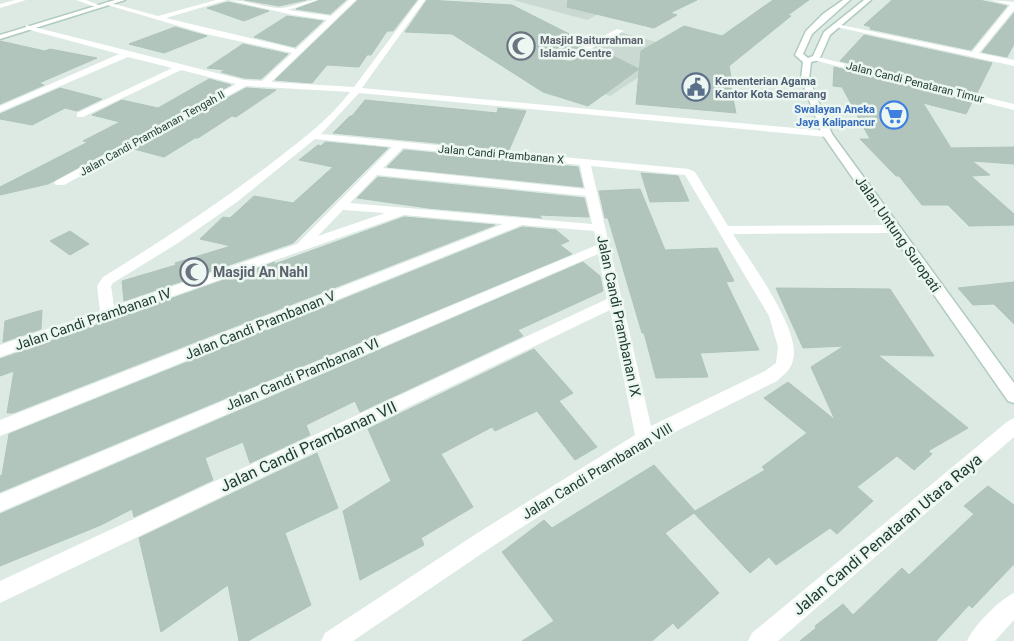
<svg xmlns="http://www.w3.org/2000/svg" width="1014" height="641" viewBox="0 0 1014 641" font-family="Roboto,sans-serif">
	<rect width="100%" height="100%" fill="#dceae3"/>
	<g fill="#cadad2">
		<path d="M513 0H626L587 20Z"/>
		<path d="M620 32 682 49 610 96 541 73Z"/>
	</g>
	<g fill="#b1c5bc" stroke="#aec4ba">
		<path d="M245 0H306L279 6Z"/>
		<path d="M320 0H346L330 14 296 9Z"/>
		<path d="M358 0H417L393 31H387L371 55H367L359 67 327 65 312 83 275 80Z"/>
		<path d="M427 0 512 5 587 43 562 56V60L571 62 597 48 639 69 588 106 543 92 452 34 405 32Z"/>
		<path d="M568 0H697L670 13 677 15 654 28 567 7Z"/>
		<path d="M773 0H809L788 15 791 16 729 66 732 83H730L736 113 636 104 641 51 684 26 722 36Z"/>
		<path d="M892 0H979L1007 6 971 50 870 29 871 27 864 25Z"/>
		<path d="M228 2 269 11 244 21 207 8Z"/>
		<path d="M1014 13V44L1007 57 982 52Z"/>
		<path d="M287 16 323 21 295 47 254 37Z"/>
		<path d="M175 27 207 36 164 53 129 44Z"/>
		<path d="M864 35 992 63 977 93 840 61Z"/>
		<path d="M0 41 45 51 50 49 97 58 39 83 44 85 0 104Z"/>
		<path d="M243 44 288 54 261 79 244 78 221 72 226 70 207 68Z"/>
		<path d="M834 67 972 102 966 114 923 103 951 148 1014 147V164L972 161 990 175 971 176 1014 214V225L969 226 948 205H922L899 176H896L860 139H870L842 87 833 86Z"/>
		<path d="M209 79 231 85 48 184 0 195V187L88 142 83 141 120 122 92 115 122 100 158 108Z"/>
		<path d="M60 88 102 99 77 111 65 108 32 125 0 119V114Z"/>
		<path d="M246 88 276 90 236 117 232 116 198 138H195L164 157 134 149Z"/>
		<path d="M365 100 497 113 498 108 526 111 509 150 333 133 350 116H352Z"/>
		<path d="M325 142 388 148 293 243 124 301 122 281 176 265 175 263 231 246 200 239 223 217 230 218 254 196 293 203 333 167 299 160 318 145 321 146Z"/>
		<path d="M404 150 578 167 583 187 387 167Z"/>
		<path d="M641 173 678 176 689 201 650 202Z"/>
		<path d="M378 177 584 198 589 217 538 215 542 218 428 208 357 198Z"/>
		<path d="M640 189 665 250 717 248 734 281 726 282 759 350 700 353 708 377 656 378 644 333H642L608 218H605L599 191Z"/>
		<path d="M404 217 495 225 13 413H7L14 371 0 376V359L275 262 272 265Z"/>
		<path d="M522 227 556 230 569 241 560 245 572 254 0 492V476L2 475 9 434Z"/>
		<path d="M70 231 89 244 70 255 50 241Z"/>
		<path d="M583 262 600 276 603 291 518 330 523 336 360 412 355 401 306 425 310 435 250 463 243 442 205 458 213 480 134 517 132 509 101 525 0 566V514Z"/>
		<path d="M1014 282V324L994 304 973 305 958 288Z"/>
		<path d="M776 288 890 289 934 356 878 355 968 428 928 451 932 454 914 470 897 456 857 487 873 501 837 534 830 528 776 565 769 557 750 573 694 513 665 533 719 593 678 629 673 623 652 641H522L554 621 502 552 544 520 552 528 654 465 695 511 765 470 762 467 807 433 764 398 788 382 835 420 811 367 844 346 803 348Z"/>
		<path d="M42 310 41 329 3 342 5 321Z"/>
		<path d="M534 349 573 393 559 401 597 447 575 460 537 411 495 431 492 427 441 454 473 507 421 538 424 545 360 580 343 511 391 481 368 429Z"/>
		<path d="M317 453 338 508 285 533 311 605 248 641H239L228 585 161 632 139 538Z"/>
		<path d="M988 486 1014 505V564L972 608 969 605 936 641H800L816 628 815 626 843 604 853 615 902 568 909 575 974 514 964 506Z"/>
	</g>
	<g fill="none" stroke-linecap="round" stroke-linejoin="round">
		<g stroke="#afcbbf" stroke-width="3">
			<g id="secondary">
				<path d="M115 0H125L0 39V35Z"/>
				<path d="M843 0H850L812 34 803 54 808 58 813 56 824 32 864 0H871L830 35 819 60 811 62 809 79 832 134 1014 383V403L1008 401 822 134 801 79 803 62 795 55 806 31 823 14Z"/>
			</g>
		</g>
		<g fill="#fff" fill-rule="evenodd">
			<path d="M15 0H26L0 8V4Z"/>
			<path d="M76 0H86L101 6 98 8Z"/>
			<path d="M216 0H227L166 18 296 49 327 20 293 15 228 0C246 0 264 8 279 8 292 8 305 0 318 0L288 10 331 16 349 0H356L271 82 354 87 419 0H425L362 88 827 131 832 134 827 137 359 93 321 134 689 169 695 172 728 226 895 225 901 229 895 233 733 234C749 260 802 331 793 360 791 370 784 374 777 381L651 444 493 546 353 641H321L325 633 479 532 635 435 610 310 0 603V581L607 299 598 254 0 512V494L597 245 594 231 522 225 0 436V420L503 224 404 215 0 357V345L100 311 97 286 103 277C163 240 221 202 277 159 302 139 330 119 350 92L246 86 64 185H56L54 183 56 181 236 84 181 70 83 117H77V113L172 68 128 57 0 112V106L119 54 26 29V25L244 80 262 81 292 53 206 34 104 4 107 2 158 16ZM315 139 392 147 297 244 114 306 111 286 113 283 178 243 237 202ZM403 148 580 165 585 189 383 168ZM591 166 685 175 769 316 778 347 776 363 765 371 651 426ZM377 175 586 196 592 224 350 203ZM343 210 385 213 318 236Z"/>
			<path d="M990 0 1014 2V10L979 53 1014 60V66L832 26 836 24 972 52 1010 5Z"/>
			<path d="M617 29 624 31 570 60 563 58Z"/>
			<path d="M813 56 1014 104V110L813 60Z"/>
			<path d="M1014 418V437L778 641H748L752 633 1008 421Z"/>
			<path d="M1014 593V620L995 641H967C973 626 1000 599 1014 593Z"/>
		</g>
		<use href="#secondary" fill="#fff" fill-rule="evenodd"/>
	</g>
	<defs>
		<g id="mosque-ring" transform="scale(1.4375)"><circle r="9.5" fill="#edf7f1" stroke="#6b7280" stroke-width="1.5"/><path d="M3.5-4.9A6 6 0 1 0 3.5 4.9A5 5 0 1 1 3.5-4.9Z" fill="#6b7280"/></g>
		<g id="civic-ring" transform="scale(1.4375)"><circle r="9.5" fill="#edf7f1" stroke="#5c6f8a" stroke-width="1.5"/><path d="M-.6-6.5H3V-4.5H.6V-3L4-1V1h2V6H-6V1h2V-1L-.6-3ZM-1.2 2.5V6h2.4V2.5Z" fill="#5c6f8a"/></g>
		<g id="supermarket-ring" transform="scale(1.4375)"><circle r="9.5" fill="#edf7f1" stroke="#3f7fe0" stroke-width="1.5"/><path d="M-6-5.5h2.5l.6 2H6L4.5 2H-2.5L-4.4-4H-6ZM-1.5 3.2a1.3 1.3 0 1 0 .1 0ZM3 3.2a1.3 1.3 0 1 0 .1 0Z" fill="#3f7fe0"/></g>
	</defs>
	<g fill-rule="evenodd">
		<use href="#mosque-ring" x="521" y="46"/>
		<use href="#civic-ring" x="696" y="87"/>
		<use href="#supermarket-ring" x="894" y="115"/>
		<use href="#mosque-ring" x="194" y="272"/>
	</g>
	<g text-anchor="middle" stroke-width="5" stroke-linejoin="round" paint-order="stroke">
		<g font-size="11" font-weight="bold" fill="#5b616d" stroke="#edf7f1" text-anchor="start">
			<text x="540" y="44">Masjid Baiturrahman<tspan x="540" dy="13">Islamic Centre</tspan></text>
		</g>
		<g font-size="11" font-weight="bold" fill="#4e5e75" stroke="#edf7f1" text-anchor="start">
			<text x="715" y="85">Kementerian Agama<tspan x="715" dy="13">Kantor Kota Semarang</tspan></text>
		</g>
		<g font-size="11" fill="#1d3a31" stroke="#edf7f1">
			<text transform="translate(915 82) rotate(14)" y="4">Jalan Candi Penataran Timur</text>
			<text transform="translate(152 133) rotate(-29)" y="4">Jalan Candi Prambanan Tengah II</text>
			<text transform="translate(501 154) rotate(5)" y="4">Jalan Candi Prambanan X</text>
		</g>
		<g font-size="11" font-weight="bold" fill="#366cbe" stroke="#edf7f1" text-anchor="end">
			<text x="875" y="113">Swalayan Aneka<tspan x="875" dy="13">Jaya Kalipancur</tspan></text>
		</g>
		<g font-size="14" fill="#1d3a31" stroke="#edf7f1">
			<text transform="translate(898 234) rotate(55)" y="5">Jalan Untung Suropati</text>
			<text transform="translate(619 316) rotate(78)" y="5">Jalan Candi Prambanan IX</text>
			<text transform="translate(93 319) rotate(-19)" y="5">Jalan Candi Prambanan IV</text>
			<text transform="translate(260 325) rotate(-22)" y="5">Jalan Candi Prambanan V</text>
			<text transform="translate(302 374) rotate(-23)" y="5">Jalan Candi Prambanan VI</text>
			<text transform="translate(597 471) rotate(-31)" y="5">Jalan Candi Prambanan VIII</text>
		</g>
		<g font-size="14" font-weight="bold" fill="#5b616d" stroke="#edf7f1" text-anchor="start">
			<text x="213" y="277">Masjid An Nahl</text>
		</g>
		<g font-size="16" fill="#1d3a31" stroke="#edf7f1">
			<text transform="translate(308 446) rotate(-25)" y="6">Jalan Candi Prambanan VII</text>
			<text transform="translate(887 534) rotate(-40)" y="6">Jalan Candi Penataran Utara Raya</text>
		</g>
	</g>
</svg>
